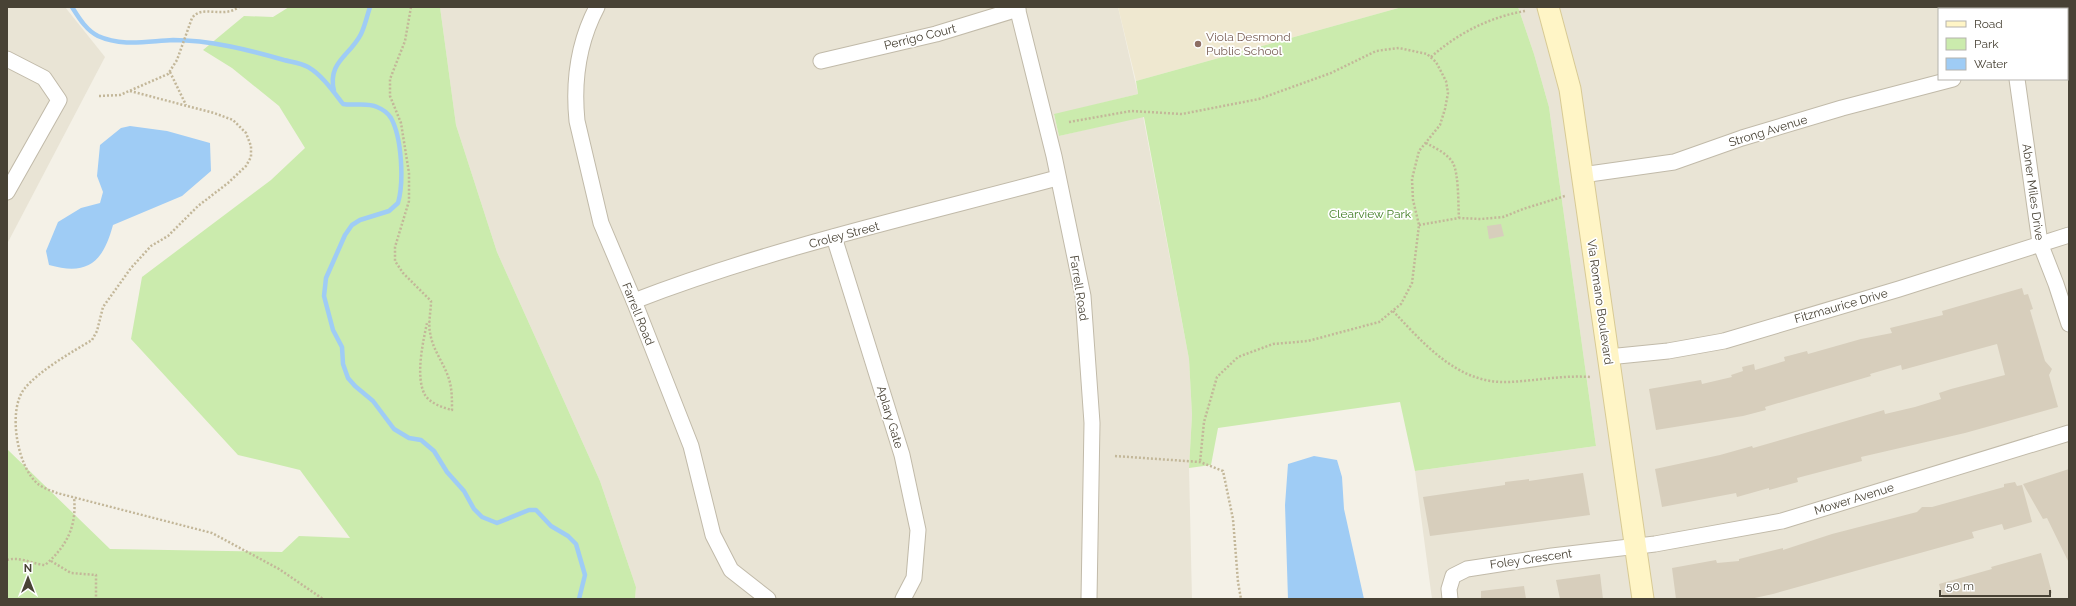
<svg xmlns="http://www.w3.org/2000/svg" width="2076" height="606" viewBox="0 0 2076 606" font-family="Raleway,sans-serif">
	<rect width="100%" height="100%" fill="#f4f1e7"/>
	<g fill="#e9e4d5" fill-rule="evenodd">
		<path d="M7 7H65L105 57 7 244Z"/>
		<path d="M440 7H1118L1138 94 1054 115 1059 136 1143 116 1189 359 1192 415 1189 468 1192 599H635L636 587 600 481 497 252 456 125Z"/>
		<path d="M1518 7H2069V599H1432L1415 471 1596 446 1549 107 1534 54ZM1939 9H2067V79H1939Z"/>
	</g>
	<path fill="#efe8d0" d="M1118 7H1402L1136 81Z"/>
	<g fill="#cbebad">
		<path d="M289 7H440L456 125 497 252 600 481 636 587 635 599H7V449L110 549 282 552 299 536 350 538 300 470 238 455 131 339 142 277 271 180 305 148 279 106 232 68 203 50 244 16 273 17Z"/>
		<path d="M1402 7H1518L1534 54 1549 107 1596 446 1415 471 1400 402 1218 428 1211 465 1189 468 1192 415 1189 359 1144 117 1059 136 1054 114 1138 94 1136 81Z"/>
	</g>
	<g fill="#9fccf5">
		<path d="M130 126 167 131 210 143 211 171 182 196 113 225C103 262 88 276 49 265L46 251 58 222 81 208 100 203 103 192 97 176 100 145 121 128Z"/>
		<path d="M1314 456 1337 460 1342 477 1344 509 1364 599H1288L1285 505 1288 464Z"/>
	</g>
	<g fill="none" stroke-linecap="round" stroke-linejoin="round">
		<g stroke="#9fccf5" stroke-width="4.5">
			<path d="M72 7C79 18 86 30 98 36 122 47 148 41 173 40 210 40 249 50 284 60 292 62 301 63 308 67 322 75 333 91 343 104 354 106 367 102 377 107 382 109 388 113 391 118 402 138 404 182 398 203L389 211 360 220 352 225 345 235 326 278 324 296 333 330 342 347 343 364 348 378 355 386 373 401 394 429 409 438 421 440 434 451 447 472 464 491 474 509 482 517 497 523 529 510H536L551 526 568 536 576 544 585 575 579 599"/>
			<path d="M334 91C327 62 350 56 361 34 365 26 367 16 370 7"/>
		</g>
	</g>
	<g fill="#d7cebc">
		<path d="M1501 224 1504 236 1489 239 1487 226Z"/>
		<path d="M2022 288 2024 295 2028 294 2033 309 2030 310 2045 361 2052 369 2049 375 2058 407 1965 433 1861 457 1862 461 1797 478 1798 482 1769 490V488L1737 497 1736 493 1662 507 1655 469 1720 455 1752 446 1753 448 1884 410 1885 414 1915 407 1941 399 1939 393 1951 389 2005 375 1997 344 1902 370 1901 365 1870 374 1871 376 1765 407 1766 410 1743 416 1656 430 1649 389 1701 380 1702 384 1732 377 1731 375 1743 371 1742 367 1754 364 1755 370 1785 361 1784 357 1807 351 1808 354 1861 339 1892 333 1890 328 1943 315 1942 311Z"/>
		<path d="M2069 469V563L2047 518 2043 519 2023 484Z"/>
		<path d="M1583 473 1590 515 1430 536 1423 497 1505 485V482L1529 479V481Z"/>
		<path d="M2015 482 2017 486 2022 485 2032 522 2004 530 2002 524 1972 532 1974 538 1773 594 1750 599H1676L1672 568 1716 560 1717 563 1739 561V559L1783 548V550L1832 534 1917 512 1922 507H1932L2004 487V484Z"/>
		<path d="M2041 553 2052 593 2049 594 2051 599H1943L1939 584 1992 569 1991 567Z"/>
		<path d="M1600 574 1603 599H1560L1556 580Z"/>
		<path d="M1524 586 1526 599H1481V591Z"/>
	</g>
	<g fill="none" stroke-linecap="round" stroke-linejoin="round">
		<g stroke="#c1baa9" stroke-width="17">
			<g id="street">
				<path d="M597 7C578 43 573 81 577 121L601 223 634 301 691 446 713 535 731 570 768 599"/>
				<path d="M1017 7 1054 156 1083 296 1092 423 1089 599"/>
				<path d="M2013 7V9"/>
				<path d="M7 59 44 78 59 100 7 192"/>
				<path d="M821 61 936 34 1018 9"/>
				<path d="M2017 79 2040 243 2056 284 2069 324"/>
				<path d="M1582 175 1674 162 1742 138 1842 108 1953 79"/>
				<path d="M834 237 902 455 918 530 914 578 903 599"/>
				<path d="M634 301C771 248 915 216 1057 178"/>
				<path d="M1608 357 1668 351 1724 341 1899 289 2069 235"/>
				<path d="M1450 599 1449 589 1453 576 1467 569 1552 556 1655 544 1782 521 2069 433"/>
			</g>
		</g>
		<g stroke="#d8ca94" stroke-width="23">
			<path id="secondary" d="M1548 7 1570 89 1643 599"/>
		</g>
		<g stroke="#c3b799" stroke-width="2.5" stroke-dasharray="2 2" stroke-linecap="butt">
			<path d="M411 7 405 41 390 79V96L401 123 409 173V201L395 247V261L403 273 431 301C431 311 428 323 430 332 432 349 444 363 449 379 452 389 452 399 452 410 443 408 430 403 425 395 415 377 423 342 427 323L431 321"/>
			<path d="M1431 57C1458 33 1490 17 1525 11"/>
			<path d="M170 72 186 105"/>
			<path d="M130 91 214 113 233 120 246 133 251 146V157L246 166 228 183 198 206 168 236 151 246 131 268 103 307 97 331 92 340C72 352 40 370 25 388 7 409 17 467 38 484 43 488 52 491 57 493L212 533 279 569 323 599"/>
			<path d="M99 96 120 95 168 74 177 60 192 18C202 4 223 19 239 7"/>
			<path d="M1069 122 1131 111 1182 114 1259 99 1331 73 1376 51 1399 48 1427 54 1436 62 1446 81 1448 93 1445 109 1440 125 1419 151 1412 179 1413 200 1419 225 1412 283 1401 304 1379 322 1308 341 1273 344 1238 357 1217 377 1204 422 1200 462"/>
			<path d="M1426 143C1435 148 1447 153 1453 163 1459 175 1458 204 1459 218"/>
			<path d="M1419 225 1459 218 1481 219 1503 217 1523 209 1565 196"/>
			<path d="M1393 311C1424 344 1458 384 1508 382 1535 381 1562 375 1590 377"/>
			<path d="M1115 456 1200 462 1223 471 1233 519 1238 582 1241 599"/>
			<path d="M7 560C20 556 32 564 45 565 67 546 77 526 74 497"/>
			<path d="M51 561 71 573 96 575V599"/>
		</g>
		<use href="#street" stroke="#fff" stroke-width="15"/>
		<use href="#secondary" stroke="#fff5c6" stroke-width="21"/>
	</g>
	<circle fill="#8d6e63" stroke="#fff" stroke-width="1.5" cx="1198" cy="44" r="4"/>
	<g text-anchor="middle" stroke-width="3.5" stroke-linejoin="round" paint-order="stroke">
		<g font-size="12" fill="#484235" stroke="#fff">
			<text transform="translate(920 37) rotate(-14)" y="4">Perrigo Court</text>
			<text transform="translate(1768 131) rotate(-17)" y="4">Strong Avenue</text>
			<text transform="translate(2033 192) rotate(82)" y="4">Abner Miles Drive</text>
			<text transform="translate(844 235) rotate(-15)" y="4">Croley Street</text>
			<text transform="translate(1079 288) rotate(81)" y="4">Farrell Road</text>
			<text transform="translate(1600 302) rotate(82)" y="4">Via Romano Boulevard</text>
			<text transform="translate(1841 306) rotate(-16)" y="4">Fitzmaurice Drive</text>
			<text transform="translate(638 314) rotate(68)" y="4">Farrell Road</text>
			<text transform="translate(890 417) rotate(73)" y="4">Aplary Gate</text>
			<text transform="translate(1854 499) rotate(-17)" y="4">Mower Avenue</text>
			<text transform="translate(1531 559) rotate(-8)" y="4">Foley Crescent</text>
		</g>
		<g font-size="12" fill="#785e54" stroke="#fff" text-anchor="start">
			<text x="1206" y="41">Viola Desmond<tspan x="1206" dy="14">Public School</tspan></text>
		</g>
		<g font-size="12" fill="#407e24" stroke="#fff">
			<text x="1370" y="218">Clearview Park</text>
		</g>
	</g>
	<rect width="2076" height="606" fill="none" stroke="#484235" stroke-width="16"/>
	<rect x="1938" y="8" width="130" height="72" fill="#ffffff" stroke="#b6b3ae"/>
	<rect x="1946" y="21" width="20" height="6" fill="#fff5c6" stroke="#b6b3ae"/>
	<text x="1974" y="28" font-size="12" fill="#484235">Road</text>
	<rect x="1946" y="38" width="20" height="12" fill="#cbebad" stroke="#b6b3ae"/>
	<text x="1974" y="48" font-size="12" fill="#484235">Park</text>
	<rect x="1946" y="58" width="20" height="12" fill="#9fccf5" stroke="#b6b3ae"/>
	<text x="1974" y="68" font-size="12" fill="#484235">Water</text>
	<g transform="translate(28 578)" stroke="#ffffff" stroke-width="3" paint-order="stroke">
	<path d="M0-3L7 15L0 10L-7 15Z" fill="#484235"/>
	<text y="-6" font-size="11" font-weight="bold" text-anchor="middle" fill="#484235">N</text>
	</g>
	<path d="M1940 590v6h110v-6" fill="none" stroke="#484235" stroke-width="2"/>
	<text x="1946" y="590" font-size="12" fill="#484235" stroke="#ffffff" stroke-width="3" paint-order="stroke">50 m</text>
</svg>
